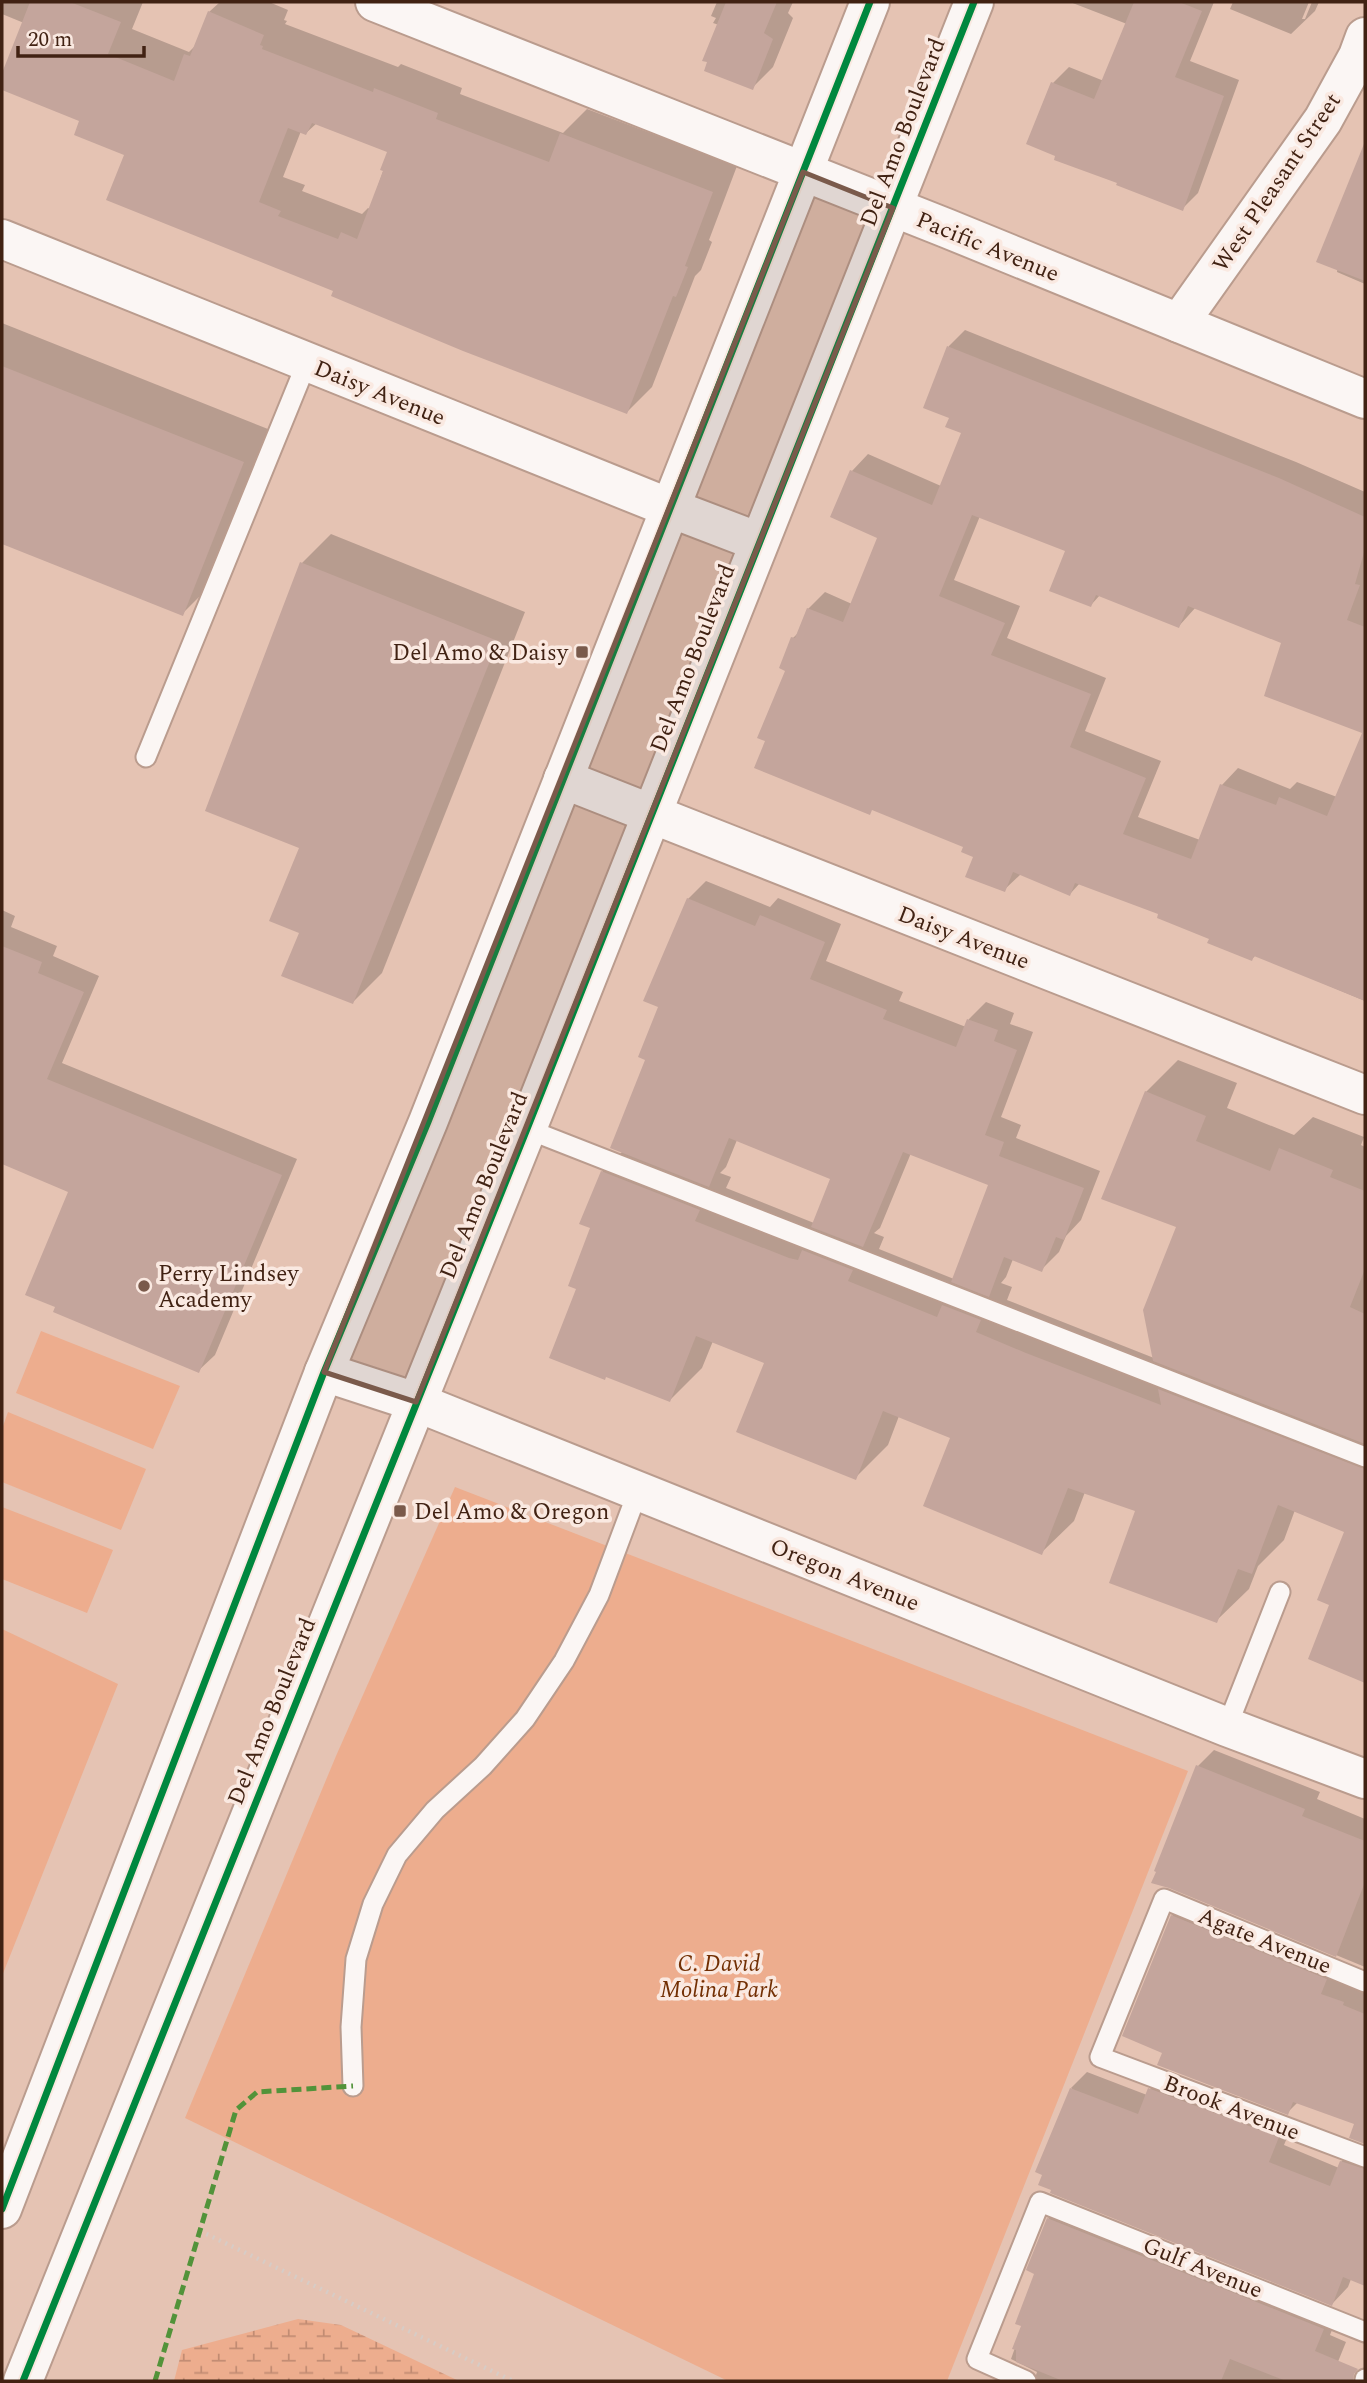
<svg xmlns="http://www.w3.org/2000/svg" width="1367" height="2383" viewBox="0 0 1367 2383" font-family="Spectral,serif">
	<defs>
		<pattern id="wetland-marsh" width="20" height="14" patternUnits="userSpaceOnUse" patternTransform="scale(1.75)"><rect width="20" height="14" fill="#edad8e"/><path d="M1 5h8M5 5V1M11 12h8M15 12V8" fill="none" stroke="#c28c73"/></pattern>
	</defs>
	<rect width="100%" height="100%" fill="#e5c3b3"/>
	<path fill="url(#wetland-marsh)" d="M298 2319 341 2325 459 2381H174L182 2350Z"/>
	<g fill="#edad8e">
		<path d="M41 1331 180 1386 153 1449 16 1393Z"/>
		<path d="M8 1412 146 1469 121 1530 2 1482V1429Z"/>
		<path d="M455 1487 1188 1771 947 2381H728L185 2118 336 1756Z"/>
		<path d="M2 1507 113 1550 87 1613 2 1579Z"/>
		<path d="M2 1629 118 1684 2 1976Z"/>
	</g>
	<g fill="#0003" fill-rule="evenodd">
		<path d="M2 2H143L132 29 189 52 197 44 209 12 220 2H269L288 10 284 20 287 21 285 24 398 67 401 64 462 88 460 94 563 133 587 109 737 166 709 240 712 242 701 270 695 276 652 387 627 412 335 290 126 154 81 121 2 88V77L24 23 2 14ZM317 123 390 151 370 209 368 208 362 214 302 191 305 185 283 177 301 131 306 133Z"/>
		<path d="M717 2H793L788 13 793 18 773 67 752 88 719 25 713 23 716 18 711 16Z"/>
		<path d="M1070 2H1214L1190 61 1239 80 1198 193 1182 209 1053 83 1069 67 1104 81 1127 24Z"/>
		<path d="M1233 2H1309L1302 19H1305L1312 2H1319L1315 11 1291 34 1230 9Z"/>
		<path d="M1365 168V284L1337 272 1350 183Z"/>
		<path d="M2 323 273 431 213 583 182 614 2 542Z"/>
		<path d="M965 330 1296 462 1365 492V1001L1256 955 1252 959 1161 913 1080 883 1070 894 1021 874 1004 890 965 846 767 740 787 670 793 638 799 632 808 609 825 592 852 604 879 537 852 471 868 454 941 486 963 432 951 417 925 407 949 346ZM980 516 1067 550 1091 605 1100 595 1179 626 1196 607 1283 642 1365 732 1337 797 1297 782 1290 789 1238 768 1222 785 1200 840 1138 817 1161 761 1085 731 1106 678 1007 638 1020 606 954 580Z"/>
		<path d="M331 534 525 612 382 973 353 1002 301 932 302 563Z"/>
		<path d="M706 881 770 907 778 898 841 924 826 961 903 992 899 1001 966 1027 969 1019 986 1002 1014 1013 1010 1024 1033 1032 1001 1117 1021 1125 1016 1138 1100 1171 1081 1220 1066 1236 1059 1252 1041 1270 1013 1259 1006 1277 1001 1283 1012 1287 1007 1300 1154 1358 1178 1226 1146 1092 1178 1060 1237 1083 1227 1108 1294 1135 1313 1117 1364 1137 1361 1145 1365 1147V1681L1310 1658 1331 1604 1346 1531 1295 1510 1284 1540 1258 1566 1249 1589 1216 1621 1138 1510 1085 1492 1074 1521 1041 1553 952 1437 899 1416 888 1445 856 1477 767 1362 713 1341 702 1368 670 1400 579 1288 602 1172 623 1151 688 899ZM737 1140 833 1178 814 1223 726 1188 731 1177 720 1173 726 1167ZM911 1153 990 1184 954 1279 879 1249 884 1237 874 1233 880 1228Z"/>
		<path d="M2 910 15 916 11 927 57 946 53 956 99 976 62 1063 297 1159 215 1355 198 1371 71 1191 2 1162Z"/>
		<path d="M1214 1750 1320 1792 1317 1799 1365 1819V1967L1169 1886 1198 1766Z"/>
		<path d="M1188 1900 1365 1973V2143L1351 2137 1356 2123 1298 2102 1287 2113 1164 2052 1172 1916Z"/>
		<path d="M1087 2072 1147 2095 1150 2089 1166 2073 1294 2121 1284 2145 1339 2168 1341 2162 1358 2145 1365 2148V2284L1351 2279 1348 2287 1332 2304 1071 2088Z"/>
		<path d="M1065 2203 1339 2312 1330 2335 1346 2342 1333 2374 1351 2381H1002L1016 2367 1036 2375 1037 2372 1011 2359 1023 2325 1048 2219Z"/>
	</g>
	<g fill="#c4a59c" fill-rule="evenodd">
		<path d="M30 2H70L121 22 108 54 174 81 184 54 190 56 208 11 264 35 260 45 263 46 262 49 373 92 374 88 438 113 436 119 549 162 560 133 713 192 685 266 688 267 676 297 673 296 627 414 463 351 331 296 333 291 106 200 124 155 74 135 79 121 2 90V73ZM312 123 387 152 380 170 383 171 357 239 341 232 338 239 278 216 281 211 259 202 288 128 306 135Z"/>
		<path d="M726 2H777L764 33 773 39 753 90 704 71 707 62 702 61Z"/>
		<path d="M1134 2H1179L1202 11 1175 77 1224 96 1183 211 1116 185 1117 183 1054 160 1055 156 1026 144 1051 82 1094 99Z"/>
		<path d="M1364 144 1365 145V281L1316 262Z"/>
		<path d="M947 346 1279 478 1365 517V549L1355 584 1360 585 1347 620 1365 627V1001L1254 956 1252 961 1207 943 1209 939 1157 918 1158 914 1075 883 1070 896 1013 872 1005 892 965 877 973 857 961 852 963 847 872 810 870 815 754 768 765 741 757 738 785 671 779 668 791 637 795 638 807 608 843 622 877 538 830 517 850 470 932 505 961 433 945 427 949 418 923 408ZM972 515 1065 551 1049 591 1091 607 1096 595 1179 628 1188 606 1281 643 1264 696 1362 733 1327 816 1279 797 1276 805 1220 784 1191 859 1123 834 1146 778 1070 747 1091 694 991 655 1005 623 939 596Z"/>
		<path d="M2 366 244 462 183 616 2 544Z"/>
		<path d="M300 562 498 641 353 1004 281 976 299 933 269 921 299 848 205 811Z"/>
		<path d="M687 898 755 926 760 915 825 942 810 979 887 1010 883 1019 956 1047 967 1019 998 1030 994 1041 1017 1050 985 1135 1004 1142 999 1156 1084 1188 1064 1240 1056 1237 1042 1272 1004 1257 989 1297 951 1282 988 1185 903 1152 863 1247 811 1227 830 1179 729 1138 709 1187 610 1148 645 1060 638 1057 658 1007 643 1001Z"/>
		<path d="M2 946 42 962 38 973 84 992 47 1079 282 1175 199 1373 53 1312 55 1307 25 1295 68 1192 2 1164Z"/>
		<path d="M1145 1091 1206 1116 1196 1141 1270 1171 1279 1148 1333 1170 1330 1177 1365 1191V1269L1350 1307 1365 1314V1444L1153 1361 1143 1310 1176 1227 1101 1199Z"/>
		<path d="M601 1171 700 1210 695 1221 789 1258 798 1260 802 1250 853 1270 848 1281 937 1317 942 1305 981 1320 976 1332 1026 1353 1161 1405 1158 1389 1365 1469V1683L1308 1659 1329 1605 1317 1600 1344 1532 1278 1505 1252 1574 1238 1569 1217 1623 1109 1583 1135 1511 1068 1488 1042 1555 923 1506 950 1438 883 1411 856 1480 736 1432 764 1363 696 1336 670 1402 606 1377 605 1380 549 1358 576 1289 568 1286 590 1228 579 1224Z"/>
		<path d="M1196 1765 1305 1809 1302 1816 1365 1841V1882L1336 1957 1169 1888 1151 1883 1156 1872 1154 1871Z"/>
		<path d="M1171 1915 1327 1979 1321 1994 1344 2002 1343 2005 1365 2014V2144L1349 2138 1354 2124 1293 2102 1288 2115 1157 2065 1162 2053 1122 2036Z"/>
		<path d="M1070 2088 1138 2114 1148 2088 1279 2137 1269 2162 1330 2186 1340 2161 1365 2169V2286L1343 2277 1332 2306 1050 2193 1051 2190 1038 2185 1042 2175 1035 2172Z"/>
		<path d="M1047 2218 1324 2329 1315 2351 1358 2369 1354 2374 1353 2381H1286L1230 2359 1221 2381H1063L1016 2362V2350L1012 2349 1021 2326 1015 2324 1034 2274 1026 2270Z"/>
	</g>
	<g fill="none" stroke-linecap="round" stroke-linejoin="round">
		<g stroke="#ba9c8e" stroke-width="23">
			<g id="service">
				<path d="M146 757 307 362"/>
				<path d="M527 1129 1365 1457"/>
				<path d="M1227 1727 1280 1592"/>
				<path d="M1365 1982 1164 1899 1100 2057 1365 2157"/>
				<path d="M353 2086 351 2027 356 1959 373 1904 397 1855 435 1810 483 1766 525 1719 564 1661 599 1595 638 1491"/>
				<path d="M1026 2381 977 2359 1040 2202 1365 2332"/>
				<path d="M1365 2381V2379"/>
			</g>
		</g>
		<g stroke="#ba9c8e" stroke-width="42">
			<g id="minor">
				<path d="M375 2 946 228 1365 399"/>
				<path d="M2 239 670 508 759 542"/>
				<path d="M1179 323 1323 120 1358 56 1365 37"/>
				<path d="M563 779 1365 1095"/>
				<path d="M324 1372 416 1402 1227 1727 1365 1779"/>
			</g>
		</g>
		<g stroke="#ba9c8e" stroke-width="42">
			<g id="primary">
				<path d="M2 2209 324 1372 428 1122 870 2"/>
				<path d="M23 2381 527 1129 974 2"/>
			</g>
		</g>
		<path stroke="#d7ccc6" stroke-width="4.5" stroke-dasharray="2 5" stroke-linecap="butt" d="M200 2231 513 2381"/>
		<use href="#service" stroke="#fbf6f4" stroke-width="19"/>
		<use href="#minor" stroke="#fbf6f4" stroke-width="38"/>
		<use href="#primary" stroke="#fbf6f4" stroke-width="38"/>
		<path stroke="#52933a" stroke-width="5" stroke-dasharray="10 5" stroke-linecap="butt" d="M155 2381 236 2110 257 2092 353 2086"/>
		<g stroke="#fae9e1" stroke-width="11">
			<g id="cycleway">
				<path d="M2 2209 324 1372 428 1122 870 2"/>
				<path d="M23 2381 527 1129 974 2"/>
			</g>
		</g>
		<use href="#cycleway" stroke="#00873e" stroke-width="7"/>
	</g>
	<path fill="#7a5a4b" fill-opacity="0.2" stroke="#7a5a4b" stroke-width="5" stroke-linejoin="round" d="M803 172 893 208 416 1402 324 1372Z"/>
	<g fill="#7a5a4b" stroke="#fae9e1" stroke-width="2.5">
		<rect x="575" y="645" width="14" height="14" rx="3.5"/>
		<circle cx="144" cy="1286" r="7"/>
		<rect x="393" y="1504" width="14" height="14" rx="3.5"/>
	</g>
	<g text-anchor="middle" stroke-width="7" stroke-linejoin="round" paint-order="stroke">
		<g font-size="23" fill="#412213" stroke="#fae9e1">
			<text transform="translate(902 132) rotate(-69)" y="8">Del Amo Boulevard</text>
			<text transform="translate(1276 182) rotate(-56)" y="8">West Pleasant Street</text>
			<text transform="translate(988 246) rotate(22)" y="8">Pacific Avenue</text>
			<text transform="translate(380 392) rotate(22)" y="8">Daisy Avenue</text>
			<text transform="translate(692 658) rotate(-69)" y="8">Del Amo Boulevard</text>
			<text transform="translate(964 937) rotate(21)" y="8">Daisy Avenue</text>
			<text transform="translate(483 1185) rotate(-68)" y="8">Del Amo Boulevard</text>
			<text transform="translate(845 1574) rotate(22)" y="8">Oregon Avenue</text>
			<text transform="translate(271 1711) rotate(-68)" y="8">Del Amo Boulevard</text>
			<text transform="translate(1265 1940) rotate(22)" y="8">Agate Avenue</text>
			<text transform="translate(1232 2107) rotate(21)" y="8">Brook Avenue</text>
			<text transform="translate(1203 2267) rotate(22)" y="8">Gulf Avenue</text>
		</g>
		<g font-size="23" fill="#412213" stroke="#fae9e1" text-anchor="start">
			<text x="568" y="660" text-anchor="end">Del Amo &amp; Daisy</text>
			<text x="158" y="1281">Perry Lindsey<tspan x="158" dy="26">Academy</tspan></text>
			<text x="414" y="1519">Del Amo &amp; Oregon</text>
		</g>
		<g font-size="23" font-style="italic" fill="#722f03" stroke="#fae9e1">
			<text x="719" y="1971">C. David<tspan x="719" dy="26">Molina Park</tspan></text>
		</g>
	</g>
	<rect width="1367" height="2383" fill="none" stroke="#412213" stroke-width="7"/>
	<path d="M18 46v10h126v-10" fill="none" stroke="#412213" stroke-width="3.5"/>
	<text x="28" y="46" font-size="21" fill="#412213" stroke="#fae9e1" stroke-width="5" paint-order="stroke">20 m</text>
</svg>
